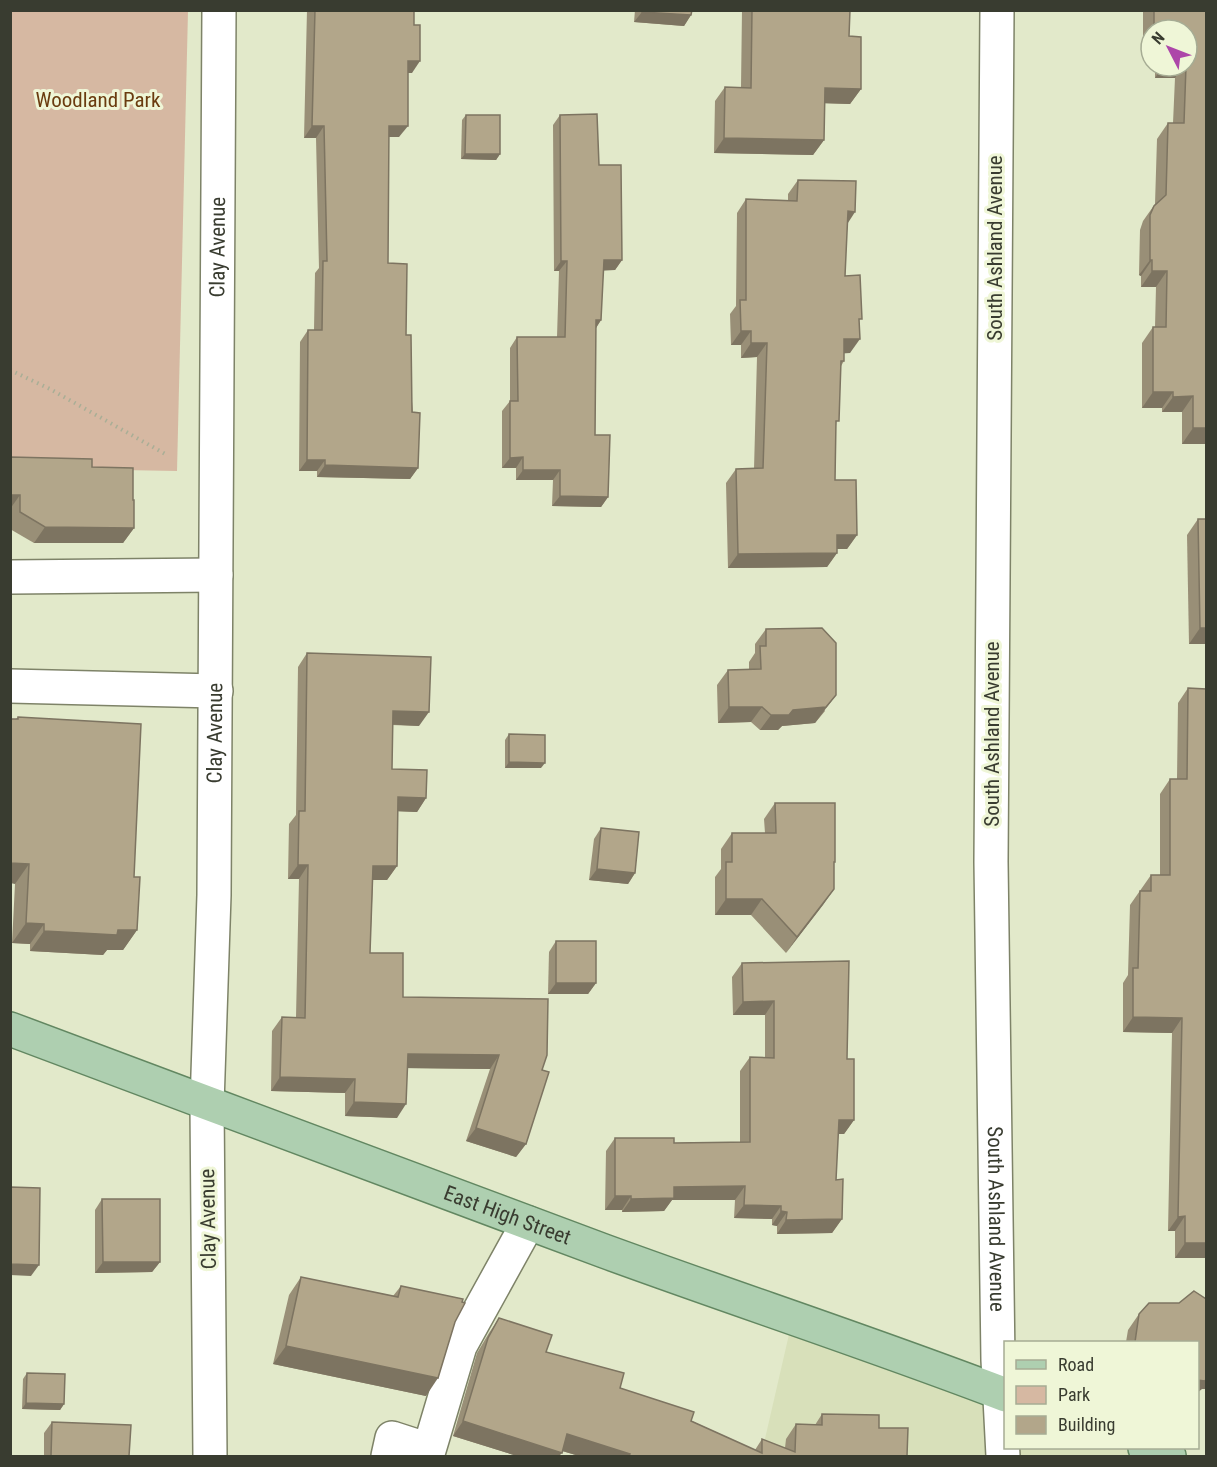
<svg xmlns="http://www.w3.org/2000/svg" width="1217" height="1467" viewBox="0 0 1217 1467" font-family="'Roboto Condensed',sans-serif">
	<rect width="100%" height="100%" fill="#e2e9ca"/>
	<path fill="#d8e0ba" d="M793 1317 1005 1395 1006 1448H1145L1169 1456H761Z"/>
	<path fill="#d6b8a2" d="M11 11H188L177 471 11 468Z"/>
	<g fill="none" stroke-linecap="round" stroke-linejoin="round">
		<g stroke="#7e8368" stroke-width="36">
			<g id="minor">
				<path id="s1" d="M997 10 991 862 998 1360 1003 1456"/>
				<path d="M10 577 216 575"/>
				<path d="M10 686 216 691"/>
				<path id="s2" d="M210 1456 207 1104 214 895 219 10"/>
				<path d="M388 1456 392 1438 429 1450 460 1346 528 1223"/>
			</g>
		</g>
		<g stroke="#628761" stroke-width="36">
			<g id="major">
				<path id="s3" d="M10 1029C208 1103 406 1178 604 1251 738 1300 873 1344 1006 1395"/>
				<path d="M1145 1448 1169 1456"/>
			</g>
		</g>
		<path stroke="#a9ae96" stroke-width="4" stroke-dasharray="1.5 4.5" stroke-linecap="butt" d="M10 370 50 389 167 455"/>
		<use href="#minor" stroke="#fff" stroke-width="33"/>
		<use href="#major" stroke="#aecfb0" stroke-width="33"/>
	</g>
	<g fill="#998f77">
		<path d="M307 10H414L412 73H408L399 137H388V263L406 335 418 468 410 479 317 477V471H299L300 342 308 330H314L315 273 319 268 316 138H304Z"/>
		<path d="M635 10H692L691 15 684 26 634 22Z"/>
		<path d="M742 10H850L849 36 861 89 850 104 824 103V140L813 155 714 153 715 101 725 87H741Z"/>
		<path d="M1143 10H1206V444H1182V412H1162V408H1142V343L1153 327H1155L1156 287H1141V276L1139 275 1140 230 1143 221 1155 204 1157 139 1168 123H1173L1175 78H1155V66H1187V30H1151V59H1143Z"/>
		<path d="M466 115 500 154 496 160 461 159 462 120Z"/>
		<path d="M560 115 599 165 622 260 615 270H603L601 320 596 328 595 435 608 497 601 507 552 506 553 480H516V468H502V411L510 401V348L517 337H557L559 271H554L553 125Z"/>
		<path d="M798 180 847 223 845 276 859 322 850 353H844V361L841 366 836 426 835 480 857 535 847 549H837V553L827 567 728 568 726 483 736 469H754L757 357 741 358V345H731L730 314 736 306 737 213 746 199 788 200V194Z"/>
		<path d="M10 457 92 467 133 500 134 528 123 543H34L10 529Z"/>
		<path d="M1198 519 1206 644H1189L1187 535Z"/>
		<path d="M766 629 825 711 815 723 782 726 778 730H760L751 722 718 723 717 685 728 670 749 669V662L755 653V644Z"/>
		<path d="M307 653 419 726 392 725V769L426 798 417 812 398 811 397 866 387 880H373L370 953 403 997 542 1070 526 1144 516 1157 466 1141 490 1069 408 1068 397 1118 345 1116V1093L271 1091 272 1031 282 1017H296L299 879H288L289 824 296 815 298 667Z"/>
		<path d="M1188 688 1206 689V1258H1175V1231H1168L1172 1033 1123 1032V983L1128 975 1130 905 1151 875H1160V794L1170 779H1177L1178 703Z"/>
		<path d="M18 717 134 877 137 930 123 950H107L103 955 30 951V944L12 943 15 884 16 719Z"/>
		<path d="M509 734 541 768H505V740Z"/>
		<path d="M775 803 834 864V889L786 953 751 915H715V877L721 869V849L732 833H765L764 819Z"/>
		<path d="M601 828 635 873 628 884 589 880 594 839Z"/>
		<path d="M556 941 596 983 588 994H548L549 952Z"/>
		<path d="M742 963 847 1059 854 1120 844 1134H838L836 1180 842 1219 832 1233 777 1234V1226L772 1225V1219L734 1218 735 1200H672L664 1211 622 1212V1210H605L606 1151 615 1138 674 1143 740 1142V1071L750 1057 765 1058V1015H733L732 977Z"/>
		<path d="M102 1199 160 1262 152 1272 95 1273V1210Z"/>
		<path d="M301 1277 393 1296 401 1286 426 1396 273 1364 289 1295Z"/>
		<path d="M1206 1299V1389H1202L1197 1342H1126L1128 1330 1139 1314 1179 1303Z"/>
		<path d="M499 1318 546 1352 620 1388 755 1450 762 1439 785 1448 786 1439 796 1424 815 1425 822 1414 879 1428 907 1456H579L562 1451 559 1456H517L453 1436 477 1353 489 1333Z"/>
		<path d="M27 1373 64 1404 60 1410 22 1409 23 1379Z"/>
		<path d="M52 1422 129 1456H44V1433Z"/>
	</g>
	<g fill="#7d7461">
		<path d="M642 12 691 15 684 26 634 22Z"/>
		<path d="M1151 48V59H1143Z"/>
		<path d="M408 61H420L412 73H400Z"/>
		<path d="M1163 66H1183L1175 78H1155Z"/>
		<path d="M825 88 861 89 850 104 815 103Z"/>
		<path d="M312 126H324L316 138H304Z"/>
		<path d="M389 126H408L399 137H380Z"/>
		<path d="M724 138 824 140 813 155 714 153Z"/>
		<path d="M465 154H500L496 160 461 159Z"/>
		<path d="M848 211 855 212 846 226Z"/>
		<path d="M604 260H622L615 270 597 271Z"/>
		<path d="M1150 260H1152L1141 276 1139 275Z"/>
		<path d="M561 261H567L559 271H554Z"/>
		<path d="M1152 271H1167L1156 287H1141Z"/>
		<path d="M596 320H601L594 331Z"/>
		<path d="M741 331H751L741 345H731Z"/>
		<path d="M844 339H860L850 353 834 354Z"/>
		<path d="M751 343H767L757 357 741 358Z"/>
		<path d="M1153 392H1173L1162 408H1142Z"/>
		<path d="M1193 396 1182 412H1162L1173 397Z"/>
		<path d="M1193 428H1206V444H1182Z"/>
		<path d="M523 457 516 468H502L510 458Z"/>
		<path d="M307 460H325L317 471H299Z"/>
		<path d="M325 465 418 468 410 479 317 477Z"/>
		<path d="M523 470H560L553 480H516Z"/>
		<path d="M10 495H20L10 509Z"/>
		<path d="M560 496 608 497 601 507 552 506Z"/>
		<path d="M45 527 134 528 123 543H34Z"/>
		<path d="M837 535H857L847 549H827Z"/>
		<path d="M837 553 827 567 728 568 738 554Z"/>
		<path d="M1200 628H1206V644H1189Z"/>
		<path d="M836 695 815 723 782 726 778 730H760L771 715 793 710Z"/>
		<path d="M729 707H762L751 722 718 723Z"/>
		<path d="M393 711 429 712 419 726 383 724Z"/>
		<path d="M509 762 545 763 541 768H505Z"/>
		<path d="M398 797 426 798 417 812 389 811Z"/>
		<path d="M10 863 29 864 15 884 10 883Z"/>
		<path d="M298 865H308L299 879H288Z"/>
		<path d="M373 866H397L387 880H364Z"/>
		<path d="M597 869 635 873 628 884 589 880Z"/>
		<path d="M834 889 823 905 786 953 797 937Z"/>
		<path d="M726 899H762L751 915H715Z"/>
		<path d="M26 923 44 924 30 944 12 943Z"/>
		<path d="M118 930H137L123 950H107L103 955 30 951 44 931Z"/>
		<path d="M556 983H596L588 994H548Z"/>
		<path d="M774 1001 765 1015H733L743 1002Z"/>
		<path d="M1133 1017 1182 1018 1172 1033 1123 1032Z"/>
		<path d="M408 1054 499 1055 490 1069 398 1068Z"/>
		<path d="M280 1077 355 1079 345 1093 271 1091Z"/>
		<path d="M354 1102 406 1104 397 1118 345 1116Z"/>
		<path d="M839 1120H854L844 1134H829Z"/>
		<path d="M476 1128 526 1144 516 1157 466 1141Z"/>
		<path d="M745 1186 735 1200H672L664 1211 622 1212 631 1199 674 1187Z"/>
		<path d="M615 1196H631L622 1210H605Z"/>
		<path d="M744 1205 781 1206 772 1219 734 1218Z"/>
		<path d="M781 1211 787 1212 777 1226 772 1225Z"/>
		<path d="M1185 1216 1175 1231H1168L1178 1217Z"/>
		<path d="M842 1219 832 1233 777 1234 786 1220Z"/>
		<path d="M1185 1243H1206V1258H1175Z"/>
		<path d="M103 1262H160L152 1272 95 1273Z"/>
		<path d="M10 1264 39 1265 31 1276 10 1275Z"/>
		<path d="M286 1346 438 1378 426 1396 273 1364Z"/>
		<path d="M1206 1379V1389H1202L1197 1393V1380Z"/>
		<path d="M26 1403 64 1404 60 1410 22 1409Z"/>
		<path d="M463 1421 562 1453 559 1456H517L453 1436Z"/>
		<path d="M567 1434 630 1454 628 1456H579L556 1449Z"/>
	</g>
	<g fill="#b2a68a" stroke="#7d7461" stroke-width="1.5">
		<path d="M315 10H414V25H420V61H408V126H389L388 263 407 264 406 335H411L412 412 420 413 418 468 325 465V460H307L308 330H322L323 261H327L324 126H312Z"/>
		<path d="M642 10H692L691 15 642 12Z"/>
		<path d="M752 10H850L849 36 861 37V89L825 88 824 140 724 138 725 87 751 88Z"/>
		<path d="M1154 10H1206V428H1193V396L1173 397V392H1153V327H1166L1167 271H1152V260H1150V215L1154 206 1166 195 1168 123H1184L1186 66H1187V30H1154Z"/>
		<path d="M597 114 599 165H621L622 260H604L601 320H596L595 435H610L608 497 560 496V470H523V457L510 458V401H518L517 337H565L567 261H561L560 115Z"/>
		<path d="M466 115H500V154H465Z"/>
		<path d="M798 180 856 181 855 212 848 211 845 276 860 275 862 319H859L860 339H844V361H841L839 421H836L835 480H856L857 535H837V553L738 554 736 469 763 468 767 343H751V331H741L740 300H746V199L797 201Z"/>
		<path d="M10 457 92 459V467L133 468V500H134V528L45 527 20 512V495H10Z"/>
		<path d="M1198 519H1206V628H1200Z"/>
		<path d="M822 628 836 643V695L826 707 793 710 789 715H771L762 707H729L728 670 761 669 760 646H766V629Z"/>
		<path d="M307 653 431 657 429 712 393 711 392 769 427 770 426 798 398 797 397 866H373L370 953H403V997L548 999 547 1055 542 1070 549 1072 526 1144 476 1128 499 1055 408 1054 406 1104 354 1102 355 1079 280 1077 282 1017 305 1018 308 865H298L299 811H305Z"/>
		<path d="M1188 688 1206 689V1243H1185V1216L1178 1217 1182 1018 1133 1017V968H1138L1140 891H1151V875H1170V779H1187Z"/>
		<path d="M18 717 141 724 134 877H140L137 930H118L117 935 44 931V924L26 923 29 864 10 863V719H18Z"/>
		<path d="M509 734 545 735V763L509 762Z"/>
		<path d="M775 803H835V862H834V889L797 937 762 899H726V862H732V833H776Z"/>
		<path d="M601 828 639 832 635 873 597 869Z"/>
		<rect x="556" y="941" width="40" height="42"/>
		<path d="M849 961 847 1059H854V1120H839L836 1180 843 1179 842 1219 786 1220 787 1212 781 1211V1206L744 1205 745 1186 674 1187V1198L631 1199V1196H615V1138H674V1143L750 1142V1057L774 1058V1001L743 1002 742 963Z"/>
		<path d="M10 1187 40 1188 39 1265 10 1264Z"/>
		<path d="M102 1199H160V1262H103Z"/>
		<path d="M301 1277 398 1297 401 1286 463 1299 462 1302 465 1303 455 1322 438 1378 286 1346Z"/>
		<path d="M1194 1291 1206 1299V1379L1205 1381 1197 1380V1342H1135L1139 1314 1149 1303H1179Z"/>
		<path d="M499 1318 552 1335 546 1352 624 1373 620 1388 694 1412 691 1421 762 1453V1439L795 1452 796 1424 822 1425V1414L879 1415V1428H908L907 1456H629L630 1454 567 1434 562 1453 463 1421 488 1338Z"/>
		<path d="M27 1373 65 1374 64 1404 26 1403Z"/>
		<path d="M52 1422 131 1425 129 1456H51Z"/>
	</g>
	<g text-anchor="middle" stroke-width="6" stroke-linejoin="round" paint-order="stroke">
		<g font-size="21" fill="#6a3b0f" stroke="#eff6d7">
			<text x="98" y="107">Woodland Park</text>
		</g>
		<g font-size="21" fill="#393c30" stroke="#eff6d7">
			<text dy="7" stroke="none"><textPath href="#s2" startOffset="1209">Clay Avenue</textPath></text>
			<text transform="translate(995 248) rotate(-90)" y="7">South Ashland Avenue</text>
			<text dy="7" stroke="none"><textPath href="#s2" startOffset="723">Clay Avenue</textPath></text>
			<text transform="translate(992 734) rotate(-90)" y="7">South Ashland Avenue</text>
			<text dy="7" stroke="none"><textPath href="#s3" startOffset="531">East High Street</textPath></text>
			<text transform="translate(208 1219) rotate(-91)" y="7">Clay Avenue</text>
			<text dy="7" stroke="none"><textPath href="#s1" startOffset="1209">South Ashland Avenue</textPath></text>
		</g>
	</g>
	<rect width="1217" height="1467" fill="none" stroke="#393c30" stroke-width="24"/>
	<rect x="1004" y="1341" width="195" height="108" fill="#eff6d7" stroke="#a6ac94" stroke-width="1.5"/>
	<rect x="1016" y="1360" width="30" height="9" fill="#aecfb0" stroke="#a6ac94" stroke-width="1.5"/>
	<text x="1058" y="1371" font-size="18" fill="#393c30">Road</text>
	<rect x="1016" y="1386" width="30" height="18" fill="#d6b8a2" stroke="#a6ac94" stroke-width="1.5"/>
	<text x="1058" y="1401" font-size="18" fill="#393c30">Park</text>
	<rect x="1016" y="1416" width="30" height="18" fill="#b2a68a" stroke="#a6ac94" stroke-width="1.5"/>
	<text x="1058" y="1431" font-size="18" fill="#393c30">Building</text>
	<g transform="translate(1169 48) rotate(312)"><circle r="28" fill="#eff6d7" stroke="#a6ac94" stroke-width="1.5"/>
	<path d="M0-4.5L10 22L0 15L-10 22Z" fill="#ad46a9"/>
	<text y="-9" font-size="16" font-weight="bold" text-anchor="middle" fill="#393c30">N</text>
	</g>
</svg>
